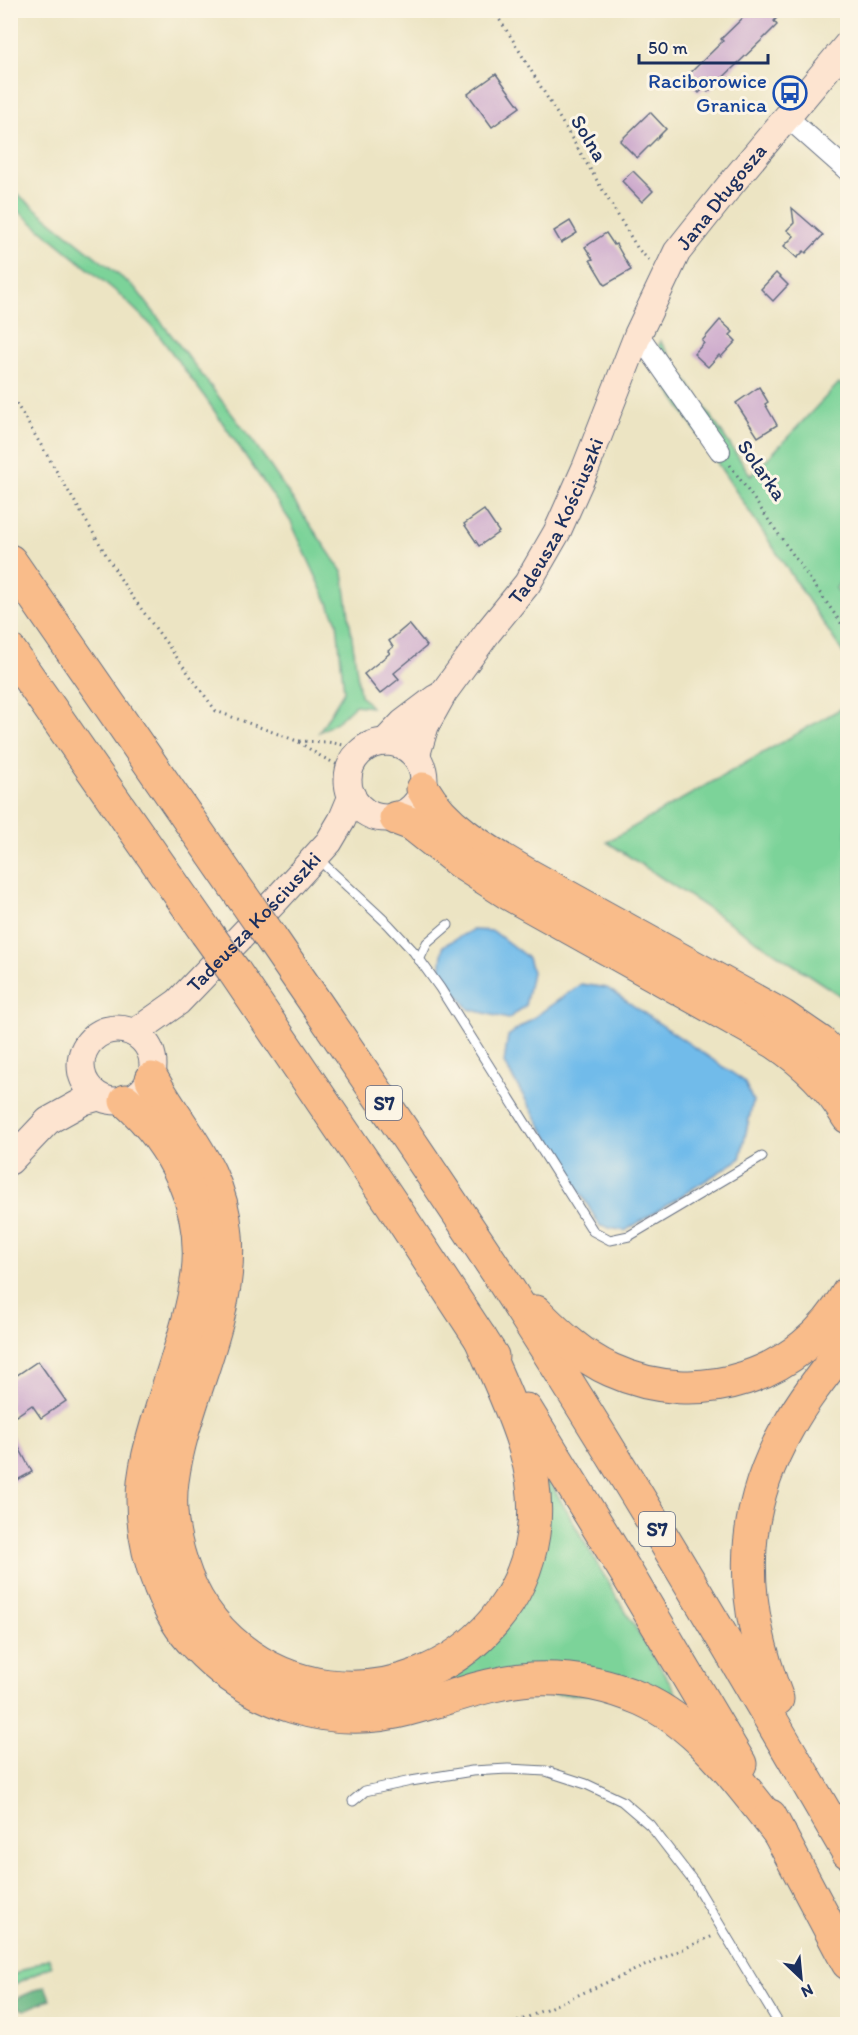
<svg xmlns="http://www.w3.org/2000/svg" width="858" height="2035" viewBox="0 0 858 2035" font-family="Itim,sans-serif">
	<rect width="100%" height="100%" fill="#fcf5e5"/>
	<filter id="ink" filterUnits="userSpaceOnUse"><feTurbulence type="fractalNoise" baseFrequency=".0167" numOctaves="2"/><feDisplacementMap in="SourceGraphic" scale="12" xChannelSelector="R" yChannelSelector="G"/><feConvolveMatrix kernelMatrix="1 2 1 2 8 2 1 2 1" color-interpolation-filters="sRGB"/></filter>
	<filter id="wash" filterUnits="userSpaceOnUse"><feTurbulence type="fractalNoise" baseFrequency=".008" numOctaves="4" result="noise"/><feDisplacementMap in="SourceGraphic" scale="24" xChannelSelector="R" yChannelSelector="G"/><feGaussianBlur stdDeviation="1.35" result="paint"/><feColorMatrix in="noise" values="0 0 0 0 0 0 0 0 0 0 0 0 0 0 0 0 0 1.4 0 .05"/><feComposite in="paint" operator="in"/></filter>
	<g filter="url(#wash)">
		<rect width="100%" height="100%" fill="#ece4c3"/>
		<g fill="#7bd399" stroke="#4b817c" stroke-width="1.5">
			<path d="M11 189 136 289 255 444 343 573 360 695 371 707 355 705 337 722 319 732 344 691 337 622 291 522 202 393 152 326 119 294 11 205Z"/>
			<path d="M660 341 751 476 839 383 847 390V574L836 588 847 604V659L653 366Z"/>
			<path d="M847 705V1000L607 842Z"/>
			<path d="M547 1477 617 1598 671 1684 685 1711 657 1694 424 1695 358 1698 471 1660Z"/>
			<path d="M49 1958 52 1966 11 1986V1976Z"/>
		</g>
		<path fill="#64b581" stroke="#407270" stroke-width="1.5" d="M45 1986 50 1999 25 2010 11 2006V2001Z"/>
		<g fill="#71bbea" stroke="#4675a4" stroke-width="1.5">
			<path d="M472 930 493 931 528 958 532 972 525 1006 508 1019 469 1009 440 972 443 946Z"/>
			<path d="M581 984 607 988 744 1081 753 1101 740 1159 625 1231 600 1226 504 1063 508 1036Z"/>
		</g>
		<g id="blocks">
			<g fill="#cca9cc">
				<path d="M751 10H784L774 21 777 25 763 39 708 92 704 88 699 93 685 78 723 41 721 39Z"/>
				<path d="M496 74 520 107 492 127 468 94Z"/>
				<path d="M650 112 666 129 637 158 620 141Z"/>
				<path d="M633 171 653 191 642 202 622 181Z"/>
				<path d="M792 208 823 235 806 253 804 251 797 258 784 246 794 236 787 230 794 223Z"/>
				<path d="M570 221 577 233 561 243 554 231Z"/>
				<path d="M606 233 614 245 616 244 631 270 605 285 590 260 593 259 585 247Z"/>
				<path d="M776 273 788 285 773 301 761 289Z"/>
				<path d="M720 320 733 332 730 335 736 341 721 357 719 355 708 367 694 354 704 343 702 341Z"/>
				<path d="M759 387 768 402 765 404 777 425 758 437 736 403Z"/>
				<path d="M484 510 499 532 479 546 464 524Z"/>
				<path d="M409 624 427 646 394 673 399 679 380 694 364 674 390 653 388 651 393 647 389 641Z"/>
				<path d="M38 1361 66 1401 41 1418 32 1405 16 1416 10 1408V1380Z"/>
				<path d="M10 1431 32 1472 10 1484Z"/>
			</g>
		</g>
	</g>
	<g filter="url(#ink)">
		<use href="#blocks" fill-opacity="0" stroke="#646e81" stroke-width="1.5"/>
		<g fill="none" stroke-linecap="round" stroke-linejoin="round">
			<g stroke="#646e81" stroke-width="11">
				<g id="lane">
					<path d="M317 858 388 924 414 952 440 988 593 1231 610 1240 629 1236 762 1157"/>
					<path d="M419 960 427 943 448 925"/>
					<path d="M353 1801 365 1791 411 1781 472 1771 508 1769 546 1771 586 1784 622 1801 650 1825 694 1882 779 2024"/>
				</g>
			</g>
			<g stroke="#646e81" stroke-width="22">
				<g id="street">
					<path d="M787 117 848 171"/>
					<path d="M638 334 720 451"/>
				</g>
			</g>
			<g stroke="#646e81" stroke-width="29">
				<g id="secondary">
					<path d="M385 742 403 723 436 698"/>
					<circle cx="386" cy="780" r="38"/>
					<path id="s1" d="M416 756 425 726 444 692 488 632 527 584 557 532 586 467 638 334 677 252 731 184 848 44"/>
					<circle cx="117" cy="1065" r="36"/>
					<path id="s2" d="M134 1033 178 1002 276 900 329 842 342 820 352 796"/>
					<path d="M10 1161 48 1121 84 1101 98 1097"/>
				</g>
			</g>
			<g stroke="#646e81" stroke-width="35">
				<g id="highway">
					<path d="M10 561 241 895"/>
					<path d="M10 651 206 932"/>
					<path d="M423 789C445 828 489 852 526 874L782 1016 820 1042 848 1069"/>
					<path d="M396 818 412 824 460 862 510 894 775 1042C805 1062 830 1086 848 1117"/>
					<path d="M269 935C346 1047 423 1159 498 1273 620 1462 735 1657 848 1852"/>
					<path d="M234 971 392 1204 492 1356"/>
					<path d="M152 1079C182 1133 221 1168 226 1235 233 1320 183 1398 172 1481 168 1510 173 1538 182 1565 192 1597 212 1627 239 1648 346 1734 513 1671 533 1534 543 1464 507 1401 481 1339"/>
					<path d="M126 1101C175 1145 206 1207 198 1274 192 1319 175 1364 162 1408 153 1438 143 1469 143 1500 143 1530 149 1559 160 1586 168 1607 180 1629 196 1645 250 1703 331 1730 408 1709 448 1699 489 1682 531 1679 569 1677 606 1684 641 1699 701 1726 741 1785 780 1834"/>
					<path d="M536 1312C558 1334 582 1357 611 1370 699 1410 801 1377 848 1293"/>
					<path d="M526 1410 626 1572 740 1764"/>
					<path d="M777 1699C741 1605 736 1519 787 1429 804 1398 826 1371 848 1343"/>
					<path d="M770 1816 848 1963"/>
				</g>
			</g>
			<g stroke="#646e81" stroke-width="3" stroke-dasharray="1.5 4.5" stroke-linecap="butt">
				<path d="M493 10 511 37 638 249 649 260"/>
				<path d="M10 393 126 588 216 711 297 741 322 757 350 771"/>
				<path d="M730 465 848 633"/>
				<path d="M299 741 328 742 364 749"/>
				<path d="M512 2024 713 1936"/>
			</g>
			<use href="#lane" stroke="#fff" stroke-width="9"/>
			<use href="#street" stroke="#fff" stroke-width="20"/>
			<use href="#secondary" stroke="#fde4d0" stroke-width="27"/>
			<use href="#highway" stroke="#f9bc8a" stroke-width="33"/>
			<g stroke="#646e81" stroke-width="35" stroke-linecap="butt">
				<g id="highway-bridge">
					<path d="M241 895 269 935"/>
					<path d="M206 932 234 971"/>
				</g>
			</g>
			<use href="#highway-bridge" stroke="#f9bc8a" stroke-width="33"/>
		</g>
	</g>
	<defs>
		<g id="bus-ring" transform="scale(1.725)"><circle r="9.5" fill="#fcf5e5" stroke="#1a4fb4" stroke-width="1.5"/><path d="M-5-6H5V4H4V6H2V4H-2V6H-4V4H-5ZM-3.5-4V0h7V-4ZM-3.5 1.2v1.5H-2V1.2ZM2 1.2v1.5H3.5V1.2Z" fill="#1a4fb4"/></g>
	</defs>
	<g fill-rule="evenodd">
		<use href="#bus-ring" x="790" y="93"/>
	</g>
	<g text-anchor="middle" stroke-width="6" stroke-linejoin="round" paint-order="stroke">
		<g fill="#fcf5e5" stroke="#5e6a86" stroke-width="1.5">
			<rect x="366" y="1086" width="36" height="34" rx="4.5"/>
			<rect x="639" y="1512" width="36" height="34" rx="4.5"/>
		</g>
		<g font-size="20" font-weight="bold" fill="#1b2f5e">
			<text x="384" y="1110">S7</text>
			<text x="657" y="1536">S7</text>
		</g>
		<g font-size="21" fill="#164399" stroke="#fcf5e5" text-anchor="end">
			<text x="767" y="88">Raciborowice<tspan x="767" dy="24">Granica</tspan></text>
		</g>
		<g font-size="21" fill="#1b2f5e" stroke="#fcf5e5">
			<text transform="translate(589 138) rotate(59)" y="7">Solna</text>
			<text dy="7" stroke="none"><textPath href="#s1" startOffset="642">Jana Długosza</textPath></text>
			<text transform="translate(762 470) rotate(55)" y="7">Solarka</text>
			<text dy="7" stroke="none"><textPath href="#s1" startOffset="276">Tadeusza Kościuszki</textPath></text>
			<text dy="7" stroke="none"><textPath href="#s2" startOffset="164">Tadeusza Kościuszki</textPath></text>
		</g>
	</g>
	<rect width="858" height="2035" fill="none" stroke="#fcf5e5" stroke-width="36"/>
	<g transform="translate(801 1978) rotate(154)" stroke="#fcf5e5" stroke-width="4.5" paint-order="stroke">
	<path d="M0-4.5L10 22L0 15L-10 22Z" fill="#1b2f5e"/>
	<text y="-9" font-size="16" font-weight="bold" text-anchor="middle" fill="#1b2f5e">N</text>
	</g>
	<path d="M639 54v9h129v-9" fill="none" stroke="#1b2f5e" stroke-width="3"/>
	<text x="648" y="54" font-size="18" fill="#1b2f5e" stroke="#fcf5e5" stroke-width="4.5" paint-order="stroke">50 m</text>
</svg>
